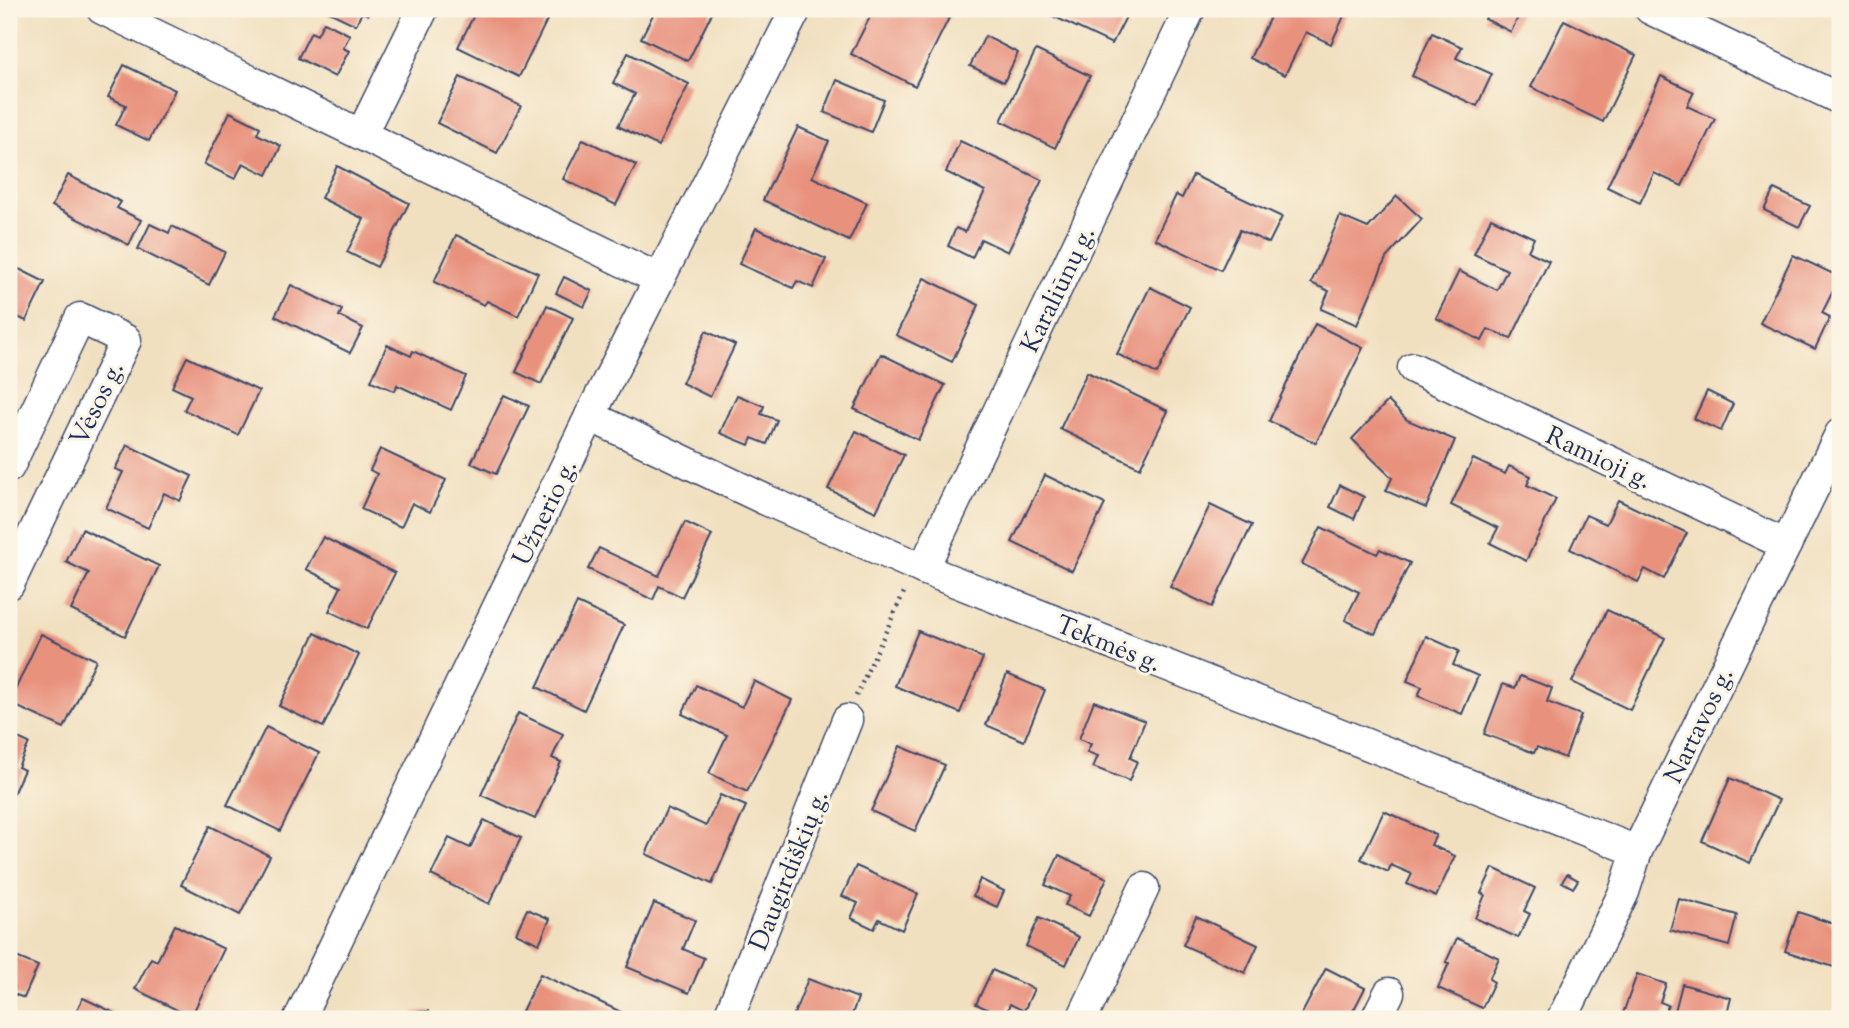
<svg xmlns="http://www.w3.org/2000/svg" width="1849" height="1028" viewBox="0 0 1849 1028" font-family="'Sorts Mill Goudy',serif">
	<rect width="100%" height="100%" fill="#fcf5e5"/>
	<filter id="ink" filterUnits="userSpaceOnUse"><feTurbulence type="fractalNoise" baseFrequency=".0143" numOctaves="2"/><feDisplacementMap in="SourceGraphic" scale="14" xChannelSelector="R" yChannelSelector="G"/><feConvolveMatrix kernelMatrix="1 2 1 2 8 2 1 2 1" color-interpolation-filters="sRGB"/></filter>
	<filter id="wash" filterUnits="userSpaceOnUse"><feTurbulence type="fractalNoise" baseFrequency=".00686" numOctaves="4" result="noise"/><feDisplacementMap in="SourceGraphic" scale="28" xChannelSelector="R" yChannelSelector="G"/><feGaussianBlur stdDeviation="1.57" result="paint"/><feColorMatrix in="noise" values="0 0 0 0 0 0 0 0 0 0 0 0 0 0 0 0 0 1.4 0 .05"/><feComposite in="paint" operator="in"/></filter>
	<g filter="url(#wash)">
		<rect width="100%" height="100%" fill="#f1e0c0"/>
		<g id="blocks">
			<g fill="#e8927e">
				<path d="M331 9H371L368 15 362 12 356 25 329 12Z"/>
				<path d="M477 9H541L550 14 519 77 458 47Z"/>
				<path d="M656 9H714L688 61 641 38Z"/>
				<path d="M874 9H936L950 16 915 86 851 54Z"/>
				<path d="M1038 9H1130L1112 44Z"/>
				<path d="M1266 9H1334L1345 14 1331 44 1306 32 1285 75 1250 58 1271 15 1265 12Z"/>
				<path d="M1490 9H1522L1511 32 1485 19Z"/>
				<path d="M1564 20 1636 55 1603 122 1531 87Z"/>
				<path d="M324 22 350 35 343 48 349 51 335 77 298 58 311 32 317 35Z"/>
				<path d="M1432 33 1462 47 1456 58 1492 74 1477 106 1412 76Z"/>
				<path d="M985 36 1018 53 1004 82 970 66Z"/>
				<path d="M1036 50 1090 76 1055 148 1001 121Z"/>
				<path d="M628 53 689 84 658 146 618 126 635 94 613 83Z"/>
				<path d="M124 65 175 90 149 141 116 125 126 105 108 97Z"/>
				<path d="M1661 76 1694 92 1687 106 1715 119 1682 186 1654 173 1640 203 1607 187Z"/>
				<path d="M460 77 521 106 497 153 437 123Z"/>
				<path d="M837 80 884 100 871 132 824 112Z"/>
				<path d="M230 112 260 127 257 134 281 146 267 175 243 163 235 179 204 164Z"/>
				<path d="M798 127 829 141 812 177 867 203 849 241 763 200Z"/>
				<path d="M583 139 636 165 616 205 563 179Z"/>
				<path d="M960 141 1042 180 1008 252 981 239 972 258 948 246 956 228 965 232 985 191 946 172Z"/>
				<path d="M337 166 409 203 377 267 347 252 364 219 321 198Z"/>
				<path d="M68 175 121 202 117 208 141 220 129 245 52 206Z"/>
				<path d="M1193 175 1282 217 1269 243 1240 230 1221 270 1155 239 1176 195 1182 198Z"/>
				<path d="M1774 189 1810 206 1799 227 1764 210Z"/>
				<path d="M1397 196 1422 219 1386 258 1357 325 1321 309 1329 291 1311 283 1340 216 1368 228Z"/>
				<path d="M1491 218 1534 238 1528 251 1549 261 1511 339 1488 329 1482 341 1436 318 1459 271 1497 290 1507 270 1474 254Z"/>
				<path d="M150 224 169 233 172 226 225 252 209 285 138 249Z"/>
				<path d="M756 228 826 259 813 288 797 281 793 288 739 264Z"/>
				<path d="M456 235 538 273 518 316 487 301 484 305 434 282Z"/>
				<path d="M1793 255 1840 277 1822 313 1830 317 1815 349 1760 323Z"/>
				<path d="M9 264 45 282 26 321 9 313Z"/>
				<path d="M564 277 592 291 584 307 556 293Z"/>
				<path d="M924 278 979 305 952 362 896 335Z"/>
				<path d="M291 285 342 310 339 316 363 328 350 353 275 316Z"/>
				<path d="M1150 287 1190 307 1157 374 1117 354Z"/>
				<path d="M547 305 573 318 541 384 516 372Z"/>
				<path d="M1315 324 1363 348 1316 443 1269 421Z"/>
				<path d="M706 331 735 345 710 397 682 383Z"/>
				<path d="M387 345 411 356 413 351 466 376 451 410 397 385 395 391 371 381Z"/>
				<path d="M881 354 945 385 918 440 854 409Z"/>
				<path d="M187 357 259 391 238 435 184 410 191 396 172 387Z"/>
				<path d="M1087 372 1168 411 1140 468 1060 429Z"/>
				<path d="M1707 391 1733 404 1721 431 1694 419Z"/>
				<path d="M504 395 529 406 496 474 471 463Z"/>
				<path d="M737 395 764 406 761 414 777 420 767 444 752 438 749 445 720 433Z"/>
				<path d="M1388 401 1407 420 1455 440 1426 508 1386 491 1392 478 1352 439Z"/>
				<path d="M856 431 904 455 876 512 828 489Z"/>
				<path d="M127 445 192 476 180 501 164 493 148 528 106 508 123 472 115 469Z"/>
				<path d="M380 449 446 480 430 512 412 503 401 527 361 509 377 474 370 470Z"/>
				<path d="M1473 459 1505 474 1509 466 1531 476 1527 485 1556 499 1526 561 1490 543 1498 528 1451 505Z"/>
				<path d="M1045 475 1105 504 1072 571 1012 542Z"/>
				<path d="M1340 485 1364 497 1354 519 1330 507Z"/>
				<path d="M1618 500 1687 533 1664 579 1645 569 1638 582 1570 549 1586 515 1606 524Z"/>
				<path d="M1210 505 1252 525 1212 607 1170 587Z"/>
				<path d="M685 522 712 535 682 597 659 586 653 600 588 569 599 548 659 576Z"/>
				<path d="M1321 527 1377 554 1380 549 1410 563 1375 634 1345 620 1359 592 1302 564Z"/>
				<path d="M82 529 159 566 125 636 71 610 89 573 66 562Z"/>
				<path d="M323 537 395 573 367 629 329 611 341 587 306 569Z"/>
				<path d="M577 603 624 625 584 710 537 687Z"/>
				<path d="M1607 610 1665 638 1630 710 1572 682Z"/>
				<path d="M918 631 983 658 960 713 895 686Z"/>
				<path d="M315 633 359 655 323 727 279 706Z"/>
				<path d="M41 634 96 660 64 728 9 703Z"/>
				<path d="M1426 636 1459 651 1453 665 1478 676 1462 714 1418 696 1422 687 1407 681Z"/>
				<path d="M1007 674 1045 690 1024 741 986 725Z"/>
				<path d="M1520 676 1552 688 1547 702 1581 715 1565 758 1537 747 1534 753 1484 734 1503 684 1515 688Z"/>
				<path d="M754 681 792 700 747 792 709 773 727 735 682 714 696 685 742 707Z"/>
				<path d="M1094 701 1145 721 1130 758 1137 761 1129 781 1093 767 1098 756 1087 752 1091 744 1079 739Z"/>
				<path d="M518 713 563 734 552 758 561 762 535 819 481 795Z"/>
				<path d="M266 727 319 753 280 831 227 805Z"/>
				<path d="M9 734 29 743 18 767 24 770 9 803Z"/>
				<path d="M900 746 945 765 915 831 871 811Z"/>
				<path d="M1730 778 1779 800 1750 863 1702 841Z"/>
				<path d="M720 795 746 806 712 884 646 854 667 808 706 826Z"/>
				<path d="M1384 811 1436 835 1431 845 1455 856 1436 897 1407 884 1412 874 1391 865 1388 872 1361 859Z"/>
				<path d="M484 820 521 838 489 904 431 875 449 838 470 848Z"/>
				<path d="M210 826 270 856 240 915 181 885Z"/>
				<path d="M1059 855 1107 878 1089 916 1065 905 1070 896 1045 885Z"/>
				<path d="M856 866 918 894 902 930 879 919 874 929 851 918 858 903 842 896Z"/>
				<path d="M1493 868 1535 888 1524 911 1530 914 1518 938 1475 918 1485 895 1481 893Z"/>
				<path d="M1567 874 1578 880 1573 888 1562 882Z"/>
				<path d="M980 879 1004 891 997 907 973 896Z"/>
				<path d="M1679 899 1737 915 1729 946 1670 930Z"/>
				<path d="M654 903 695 920 683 949 704 958 689 993 627 967Z"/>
				<path d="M527 909 550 919 539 944 516 933Z"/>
				<path d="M1798 912 1840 926V969L1785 951Z"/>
				<path d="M1196 916 1258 945 1245 973 1183 945Z"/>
				<path d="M1039 918 1079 937 1066 965 1026 946Z"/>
				<path d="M175 925 224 949 191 1017 135 989 151 958 157 961Z"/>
				<path d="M1457 938 1499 958 1489 979 1494 982 1482 1008 1438 988 1449 963 1446 962Z"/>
				<path d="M9 954 38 966 24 998 9 992Z"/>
				<path d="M1326 968 1365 988 1349 1019H1299Z"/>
				<path d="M992 970 1034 989 1024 1011 1010 1004 1004 1017 976 1004Z"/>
				<path d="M540 974 636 1019H531L533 1016 522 1011Z"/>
				<path d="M1637 974 1666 984 1660 1002 1668 1005 1663 1019H1621Z"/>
				<path d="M808 979 858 998 850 1019H792Z"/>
				<path d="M1682 984 1731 998 1727 1014 1702 1019H1673Z"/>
				<path d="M83 998 127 1019H72Z"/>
				<path d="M428 1011 435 1019H408L415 1012Z"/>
			</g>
		</g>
	</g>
	<g filter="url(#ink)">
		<use href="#blocks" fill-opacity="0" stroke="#3b4a6d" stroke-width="2"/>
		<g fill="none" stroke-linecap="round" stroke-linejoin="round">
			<g stroke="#3b4a6d" stroke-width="33">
				<g id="minor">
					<path d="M102 9 659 279"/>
					<path d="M1650 9 1840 99"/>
					<path d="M362 133 423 9"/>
					<path d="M1413 368 1786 545"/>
					<path d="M590 416 766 500 923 569 1637 851"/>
					<path d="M9 467 80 318 126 340 9 584"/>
					<path d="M923 569 1190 9"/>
					<path d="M299 1019 590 416 796 9"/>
					<path d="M728 1019 847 720"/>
					<path d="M1082 1019 1144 888"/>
					<path d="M1376 1019 1389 993"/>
					<path d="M1562 1019 1624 892 1637 851 1840 434"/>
				</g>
			</g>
			<path stroke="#3b4a6d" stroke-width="4.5" stroke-dasharray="2 5" stroke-linecap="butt" d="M856 696 905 590"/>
			<use href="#minor" stroke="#fff" stroke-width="30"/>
		</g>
	</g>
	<g text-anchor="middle" stroke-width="6" stroke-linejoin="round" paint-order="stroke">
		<g font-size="26" fill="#1b2f5e" stroke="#fcf5e5">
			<text transform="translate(1057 289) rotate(-64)" y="9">Karaliūnų g.</text>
			<text transform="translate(96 403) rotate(-64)" y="9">Vėsos g.</text>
			<text transform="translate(1599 457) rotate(25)" y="9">Ramioji g.</text>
			<text transform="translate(544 512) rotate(-64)" y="9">Užnerio g.</text>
			<text transform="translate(1109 643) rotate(22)" y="9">Tekmės g.</text>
			<text transform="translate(1698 725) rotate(-64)" y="9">Nartavos g.</text>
			<text transform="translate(788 870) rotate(-68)" y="9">Daugirdiškių g.</text>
		</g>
	</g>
	<rect width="1849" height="1028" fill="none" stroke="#fcf5e5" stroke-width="35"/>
</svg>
